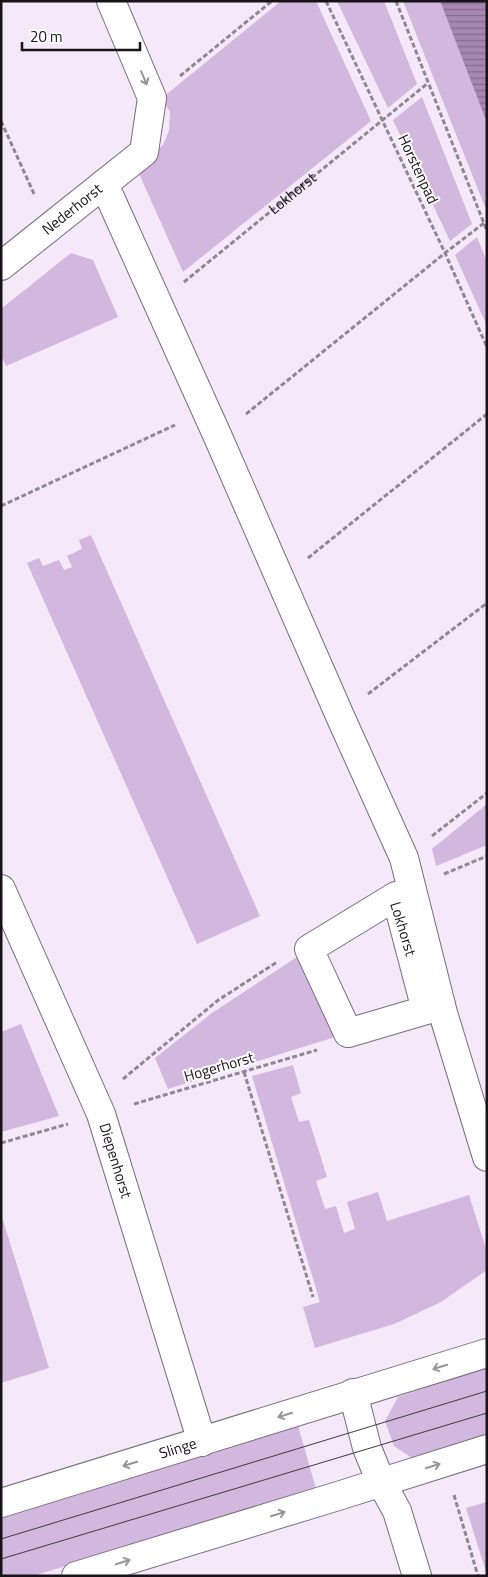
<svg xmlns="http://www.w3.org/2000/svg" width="488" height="1577" viewBox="0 0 488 1577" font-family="'Titillium Web',sans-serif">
	<defs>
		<pattern id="water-rules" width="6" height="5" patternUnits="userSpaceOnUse" patternTransform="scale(1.25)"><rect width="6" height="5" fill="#a587b2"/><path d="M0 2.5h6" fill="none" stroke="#856d90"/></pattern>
	</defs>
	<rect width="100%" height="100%" fill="#f4e8f9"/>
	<g fill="#d2b7de">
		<path d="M281 1H316L371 121 183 272 137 169 163 145 169 130 170 112 162 98Z"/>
		<path d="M337 1H384L417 84 388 108Z"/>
		<path d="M403 1H440L487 123V212Z"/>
		<path d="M422 97 472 224 450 241 393 120Z"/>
		<path d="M477 237 487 262V326L455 255Z"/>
		<path d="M71 253 93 260 118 317 6 366 1 355V309Z"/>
		<path d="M91 535 260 916 197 944 27 563 39 558 43 566 59 560 64 570 72 567 67 556 82 549 79 540Z"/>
		<path d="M487 804V845L436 866 432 849Z"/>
		<path d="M309 949 348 1033 168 1089 155 1058 212 1013Z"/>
		<path d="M21 1024 59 1116 1 1132V1032Z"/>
		<path d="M293 1065 301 1093 291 1097 299 1122 309 1120 327 1177 316 1181 325 1209 336 1206 344 1233 355 1229 347 1202 378 1192 387 1221 469 1195 487 1252V1270L441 1302 394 1324 315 1348 303 1307 320 1302 252 1076Z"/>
		<path d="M1 1214 49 1368 1 1383Z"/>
		<path d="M487 1367V1436L415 1460 394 1446 385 1421 398 1397Z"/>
		<path d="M297 1422 316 1489 33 1576H1V1512Z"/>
		<path d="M487 1502V1575L466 1508Z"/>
	</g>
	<path fill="url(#water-rules)" d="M440 1H487V123Z"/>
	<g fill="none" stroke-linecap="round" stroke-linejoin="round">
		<g stroke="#776d7c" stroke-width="30">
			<path id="pedestrian" d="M396 896 426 1010 348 1033 309 949Z"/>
		</g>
		<g stroke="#776d7c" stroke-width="30">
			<g id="minor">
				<path d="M104 184 218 437 340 716 404 858 443 1013 487 1157"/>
				<path id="s2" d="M1 266 144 152 152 98 111 1"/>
				<path id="s3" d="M1 889 101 1114 202 1442"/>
				<path d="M381 1482 397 1511 417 1576"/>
			</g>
		</g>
		<g stroke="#776d7c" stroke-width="30">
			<path id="tertiary" d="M353 1393 367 1448 381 1482"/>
		</g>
		<g stroke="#776d7c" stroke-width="30">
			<g id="secondary">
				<path id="s4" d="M1 1503 487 1353"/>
				<path d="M76 1576 338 1496 487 1449"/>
			</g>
		</g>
		<g stroke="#8f8793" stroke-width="3" stroke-dasharray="5 2.5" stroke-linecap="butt">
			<path d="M326 1 445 253 487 347"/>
			<path d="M396 1 487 231"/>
			<path d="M180 76 272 1"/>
			<path d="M1 121 35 196"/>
			<path id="s1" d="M184 282 428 83"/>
			<path d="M246 414 445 253 484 223"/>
			<path d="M1 506 175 425"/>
			<path d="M308 558 487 414"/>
			<path d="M368 694 487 603"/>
			<path d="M432 836 487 793"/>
			<path d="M444 874 487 856"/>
			<path d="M244 1072 313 1297"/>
			<path d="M123 1079 217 1001 277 962"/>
			<path d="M134 1104 317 1050"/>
			<path d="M1 1143 68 1124"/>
			<path d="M454 1495 478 1576"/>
		</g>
		<use href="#pedestrian" stroke="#fff" stroke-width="28"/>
		<use href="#minor" stroke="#fff" stroke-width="28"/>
		<use href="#tertiary" stroke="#fff" stroke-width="28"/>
		<use href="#secondary" stroke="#fff" stroke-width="28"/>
		<g stroke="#3f3941" stroke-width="1">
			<path d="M1 1539 487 1391"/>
			<path d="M1 1559 487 1413"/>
		</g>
	</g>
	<defs><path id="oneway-shaft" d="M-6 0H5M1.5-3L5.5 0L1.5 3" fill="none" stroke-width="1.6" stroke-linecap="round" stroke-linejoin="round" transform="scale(1.25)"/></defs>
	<g stroke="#979598">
		<use href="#oneway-shaft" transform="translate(144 78) rotate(67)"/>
		<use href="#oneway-shaft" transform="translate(440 1367) rotate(163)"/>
		<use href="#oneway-shaft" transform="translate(285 1415) rotate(162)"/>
		<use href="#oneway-shaft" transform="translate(130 1464) rotate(163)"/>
		<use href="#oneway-shaft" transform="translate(433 1466) rotate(-18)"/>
		<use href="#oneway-shaft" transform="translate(278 1514) rotate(-17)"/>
		<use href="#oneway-shaft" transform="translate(123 1562) rotate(-17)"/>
	</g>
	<g text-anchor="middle" stroke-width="4" stroke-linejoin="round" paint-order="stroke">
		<g font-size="15" fill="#171319" stroke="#fff">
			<text transform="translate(418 169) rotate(65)" y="5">Horstenpad</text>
			<text dy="5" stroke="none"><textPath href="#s1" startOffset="140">Lokhorst</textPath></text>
			<text dy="5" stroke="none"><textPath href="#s2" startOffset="91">Nederhorst</textPath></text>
			<text transform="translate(403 929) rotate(73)" y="5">Lokhorst</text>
			<text transform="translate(219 1067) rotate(-16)" y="5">Hogerhorst</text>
			<text dy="5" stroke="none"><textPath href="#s3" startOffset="295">Diepenhorst</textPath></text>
			<text dy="5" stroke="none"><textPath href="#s4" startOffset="185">Slinge</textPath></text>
		</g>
	</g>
	<rect width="488" height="1577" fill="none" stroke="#171319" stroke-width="5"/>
	<path d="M22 42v8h118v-8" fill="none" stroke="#171319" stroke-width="2.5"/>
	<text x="30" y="42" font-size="15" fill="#171319" stroke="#ffffff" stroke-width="4" paint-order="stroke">20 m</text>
</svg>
